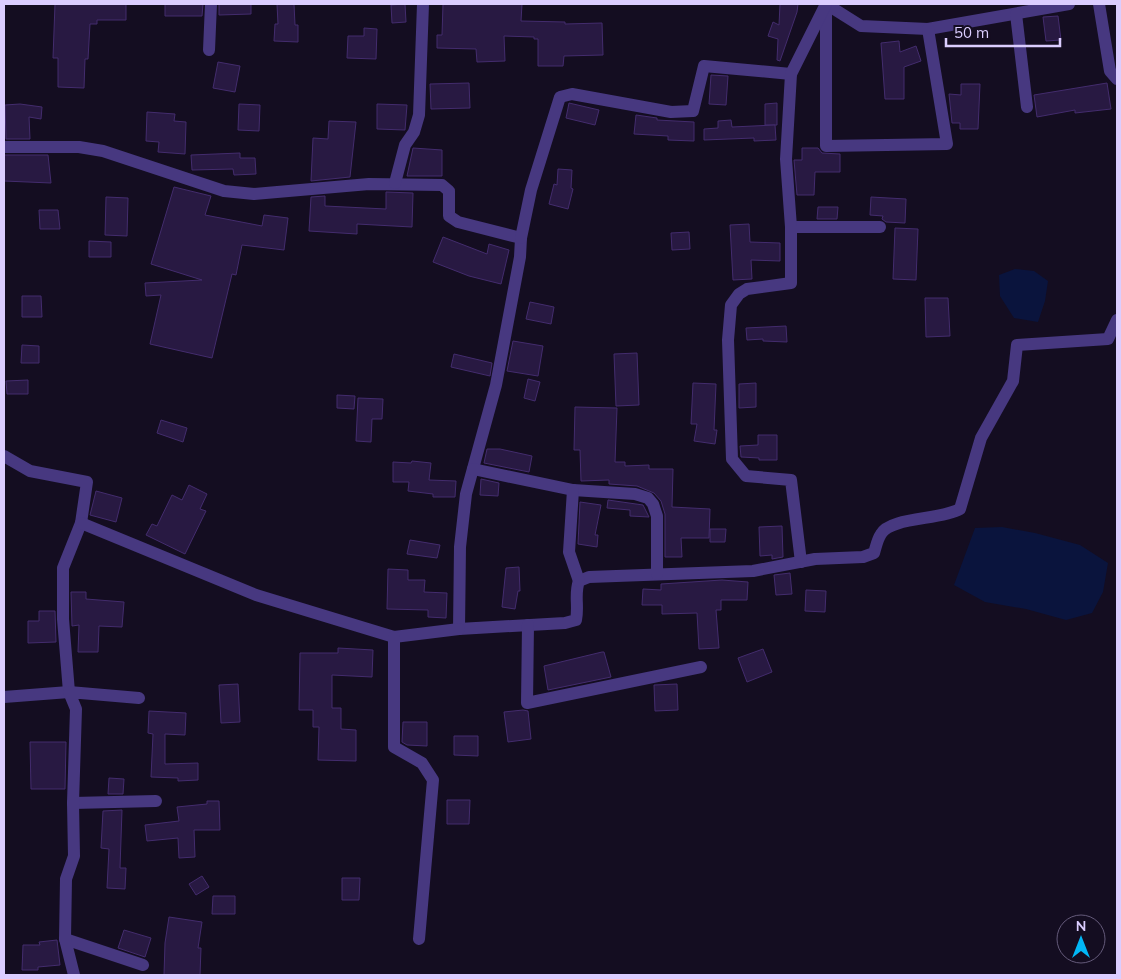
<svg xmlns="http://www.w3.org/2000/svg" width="1121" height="979" viewBox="0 0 1121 979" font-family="Mulish,sans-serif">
	<rect width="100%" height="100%" fill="#140d21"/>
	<g fill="#0a143d">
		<path d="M1015 269 1034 271 1048 281 1045 301 1038 322 1014 318 1000 296 999 275Z"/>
		<path d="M1002 527 1035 533 1080 545 1108 563 1103 592 1092 613 1066 620 1026 609 985 602 954 585 975 528Z"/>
	</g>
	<g fill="#281942" stroke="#432c6d">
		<path d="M55 4H126V20H97V24H90L88 59H85L84 88 58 87V58H53Z"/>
		<path d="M165 4H203L202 16H165Z"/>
		<path d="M219 4H251V14L219 15Z"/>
		<path d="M277 4H294L295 25H298V42L274 41 275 24H278Z"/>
		<path d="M405 4 406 22 392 23 391 5Z"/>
		<path d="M443 4H522L521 21 565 22V24L602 23 603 55 564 56 563 66H538V39H534V37L504 36 505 61 477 62 476 49 437 48V35H442Z"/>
		<path d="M780 4H798L797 12 780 61 777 60 778 39 768 36 773 22 779 25Z"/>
		<path d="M1058 16 1061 40 1046 41 1043 17Z"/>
		<path d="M364 28 377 29 376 59 347 58 348 36H364Z"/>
		<path d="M899 41 900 52 916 46 921 61 904 67V99H885L881 43Z"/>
		<path d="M218 62 240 66 235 92 213 88Z"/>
		<path d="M711 75 728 76 726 105 709 104Z"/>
		<path d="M469 83 470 108 431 109 430 84Z"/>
		<path d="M1107 83 1111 109 1075 113V110L1037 117 1034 95Z"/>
		<path d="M961 84H980L978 129H960V123H952L949 94 961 95Z"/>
		<path d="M569 103 599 110 595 125 566 118Z"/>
		<path d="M777 103V125H765V104Z"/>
		<path d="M20 104 42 107 41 119 29 117 30 139H6L5 105Z"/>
		<path d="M239 104 260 105 259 131 238 130Z"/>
		<path d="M377 104 407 105 405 130 377 129Z"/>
		<path d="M147 112 175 114 174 121 186 122 185 154 158 152 159 142 146 141Z"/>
		<path d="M636 115 657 118V120L694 122V141L668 140V136L634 134Z"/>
		<path d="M731 120 732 127 775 125 776 140 754 141V138L704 140V129L718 128V121Z"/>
		<path d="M329 121 356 122 350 177 311 181 313 138 328 139Z"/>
		<path d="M413 148 442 150V176H407Z"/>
		<path d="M802 148H818L822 153 840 154V172H815L814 195H797L794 160H802Z"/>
		<path d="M240 153V158H255L256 174 234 175 233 169 192 170 191 155Z"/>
		<path d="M4 155H48L51 183 4 181Z"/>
		<path d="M558 169 572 170 571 188 573 189 568 209 549 204 554 184 557 185Z"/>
		<path d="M174 187 211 196 205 215 262 226 264 215 288 218 284 250 242 245 236 275 232 274 212 358 150 344 161 295 146 296 145 283 202 280 151 264Z"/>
		<path d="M386 192 413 193 412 227 357 224V234L309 231 311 197 325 196V206L386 209Z"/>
		<path d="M106 197 128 198 127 236 105 235Z"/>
		<path d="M871 197 906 199 905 223 886 222 882 219 883 216 870 215Z"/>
		<path d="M818 207H838L837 219H817Z"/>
		<path d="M39 210H58L60 229H40Z"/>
		<path d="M749 224 750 242 780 243V261L751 260 752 279 733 280 730 225Z"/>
		<path d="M895 228 918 229 916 280 893 279Z"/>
		<path d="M689 232 690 249 672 250 671 233Z"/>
		<path d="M443 237 487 254 489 244 509 250 501 284 469 276 433 262Z"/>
		<path d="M89 241 111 242V257H89Z"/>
		<path d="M22 296H41L42 317H22Z"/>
		<path d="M925 298H948L950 336 926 337Z"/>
		<path d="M530 302 554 307 551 324 526 319Z"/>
		<path d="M786 326 787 342 763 341V339L747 340 746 328Z"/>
		<path d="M513 341 543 346 538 376 507 371Z"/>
		<path d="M22 345 39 346V363H21Z"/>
		<path d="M637 353 639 405 616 406 614 354Z"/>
		<path d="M454 354 492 363 490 376 451 367Z"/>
		<path d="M528 379 540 382 535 401 524 398Z"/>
		<path d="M28 380V394H7L6 381Z"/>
		<path d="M693 383 716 384 714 430H717L715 444 694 441 697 424H691Z"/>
		<path d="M756 383V407L739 408V384Z"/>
		<path d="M337 395 355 396 354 409 337 408Z"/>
		<path d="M358 398 383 399 382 419H372L371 442 356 441Z"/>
		<path d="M575 407 617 408 615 462H625V466L649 465V469H673L672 507 710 509 709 538H681L682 557H665V514L661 501 654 493 637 486 609 484V480L581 481 580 450H574Z"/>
		<path d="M161 420 187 428 183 442 157 433Z"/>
		<path d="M758 435H777V460H759V458L741 457 740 446 758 445Z"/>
		<path d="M487 449H500L532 456 529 472 484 463Z"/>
		<path d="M412 461 431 463 429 480 456 481 455 497H433V494L408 491 409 482H393V462L411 463Z"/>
		<path d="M481 479 499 483 498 496 480 495Z"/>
		<path d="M189 485 207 494 200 509 206 511 185 554 146 535 152 524 157 526 172 495 182 500Z"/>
		<path d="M96 491 122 498 116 522 90 515Z"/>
		<path d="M608 500 643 505 649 517 630 516V510L607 508Z"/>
		<path d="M580 502 601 505 595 535H598L597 547 578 544Z"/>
		<path d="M782 526 783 557 772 559V555L760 556 759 527Z"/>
		<path d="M710 529H726L725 542H710Z"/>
		<path d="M410 540 440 545 437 558 407 554Z"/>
		<path d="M519 567 520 591H518L515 609 502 607 506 568Z"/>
		<path d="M388 569 408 570V580H425L424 592 447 593 446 618 428 617V610L387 609Z"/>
		<path d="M790 573 792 594 776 595 774 575Z"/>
		<path d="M722 580 748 582 747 600H721V610H716L719 648 699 649 697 613 662 614V605H642L643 589 661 590V584Z"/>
		<path d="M806 590 826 591 825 612 805 611Z"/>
		<path d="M71 592H86V599L124 602 122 627 99 626 98 652H78L79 625 72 626Z"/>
		<path d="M39 611H55L56 642 28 643V621H39Z"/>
		<path d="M338 648 373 650 372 677 332 675V708H341V729L356 730V761L318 760 319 727H313V710H299L300 653H338Z"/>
		<path d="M763 649 772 672 747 682 738 658Z"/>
		<path d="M602 652H604L611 677 548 690 544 666Z"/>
		<path d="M238 684 240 722 221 723 219 685Z"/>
		<path d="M677 684 678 710 655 711 654 685Z"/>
		<path d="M523 710 528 711 531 739 508 742 504 712Z"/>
		<path d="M149 711 186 713 185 735 165 734V764L198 763V780L178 781V778L151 777 153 734 148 733Z"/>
		<path d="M403 722H427V746L407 745 402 742Z"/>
		<path d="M454 736H478V756L454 755Z"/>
		<path d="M30 742H66L65 789H31Z"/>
		<path d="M109 778 124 779 123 794H108Z"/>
		<path d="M447 800H470L469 824H447Z"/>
		<path d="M207 801H219L220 830H194L195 857 179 858 178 838 147 841 145 825 179 821 177 807 207 804Z"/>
		<path d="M122 810 120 868H126L125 889 107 888 109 849 101 848 103 811Z"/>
		<path d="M202 876 209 887 196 895 189 884Z"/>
		<path d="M342 878H360L359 900H342Z"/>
		<path d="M213 896H235V914H212Z"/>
		<path d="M169 917 202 922 198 948H201L200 975H164L165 943Z"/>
		<path d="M124 930 151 938 145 957 118 948Z"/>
		<path d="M57 940 60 965 38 967V970H22L23 945H40L39 942Z"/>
	</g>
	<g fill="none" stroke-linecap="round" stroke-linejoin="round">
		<g stroke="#473880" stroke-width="12">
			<path d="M826 4 861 26 928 29 1069 4"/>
			<path d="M1099 4 1110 71 1117 79"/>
			<path d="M826 6V146L947 144 928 29"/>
			<path d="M1016 14 1027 107"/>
			<path d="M209 50 211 4"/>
			<path d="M4 147H79L103 151 224 191 254 194 369 184 442 185 449 191V216L458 222 521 238 520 257 496 385 466 494 460 547 459 629 565 623 576 620C579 606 574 594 579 581L589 577 753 571 815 559 863 557 874 553C876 547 877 540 881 534 890 517 941 520 960 509L981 438 1013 381 1017 345 1108 339 1117 320"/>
			<path d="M395 183 405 145 414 132 419 115 423 4"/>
			<path d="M791 227H880"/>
			<path d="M521 238 531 190 560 97 572 94 671 112 693 111 704 66 791 74"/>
			<path d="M4 456 30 471 87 482 81 523 63 568V619L69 692 4 697"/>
			<path d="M473 469 573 490 635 494 648 498 653 504 657 516V574"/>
			<path d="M573 490 569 552 579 581"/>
			<path d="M81 523 256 595 394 637 459 629"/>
			<path d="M801 562 791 480 746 476 732 459 728 340 731 305 739 294 747 289 791 283V227L786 159 791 74 826 4"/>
			<path d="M528 625 527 703 701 667"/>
			<path d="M394 637V747L422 763 433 780 419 939"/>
			<path d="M73 803 156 801"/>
			<path d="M65 939 143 965"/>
			<path d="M74 975 65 939 66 879 74 856 73 803 76 709 69 692 139 698"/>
		</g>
	</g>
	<rect width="1121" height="979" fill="none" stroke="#dbcdff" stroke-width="10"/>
	<g transform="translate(1081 939)"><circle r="24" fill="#140d21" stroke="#645a7a"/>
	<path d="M0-4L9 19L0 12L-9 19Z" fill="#02b7f6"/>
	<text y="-8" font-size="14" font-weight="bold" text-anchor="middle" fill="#dbcdff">N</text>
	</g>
	<path d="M946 38v8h114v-8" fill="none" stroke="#dbcdff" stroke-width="2.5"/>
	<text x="954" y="38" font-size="15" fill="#dbcdff" stroke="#140d21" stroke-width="4" paint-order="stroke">50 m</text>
</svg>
